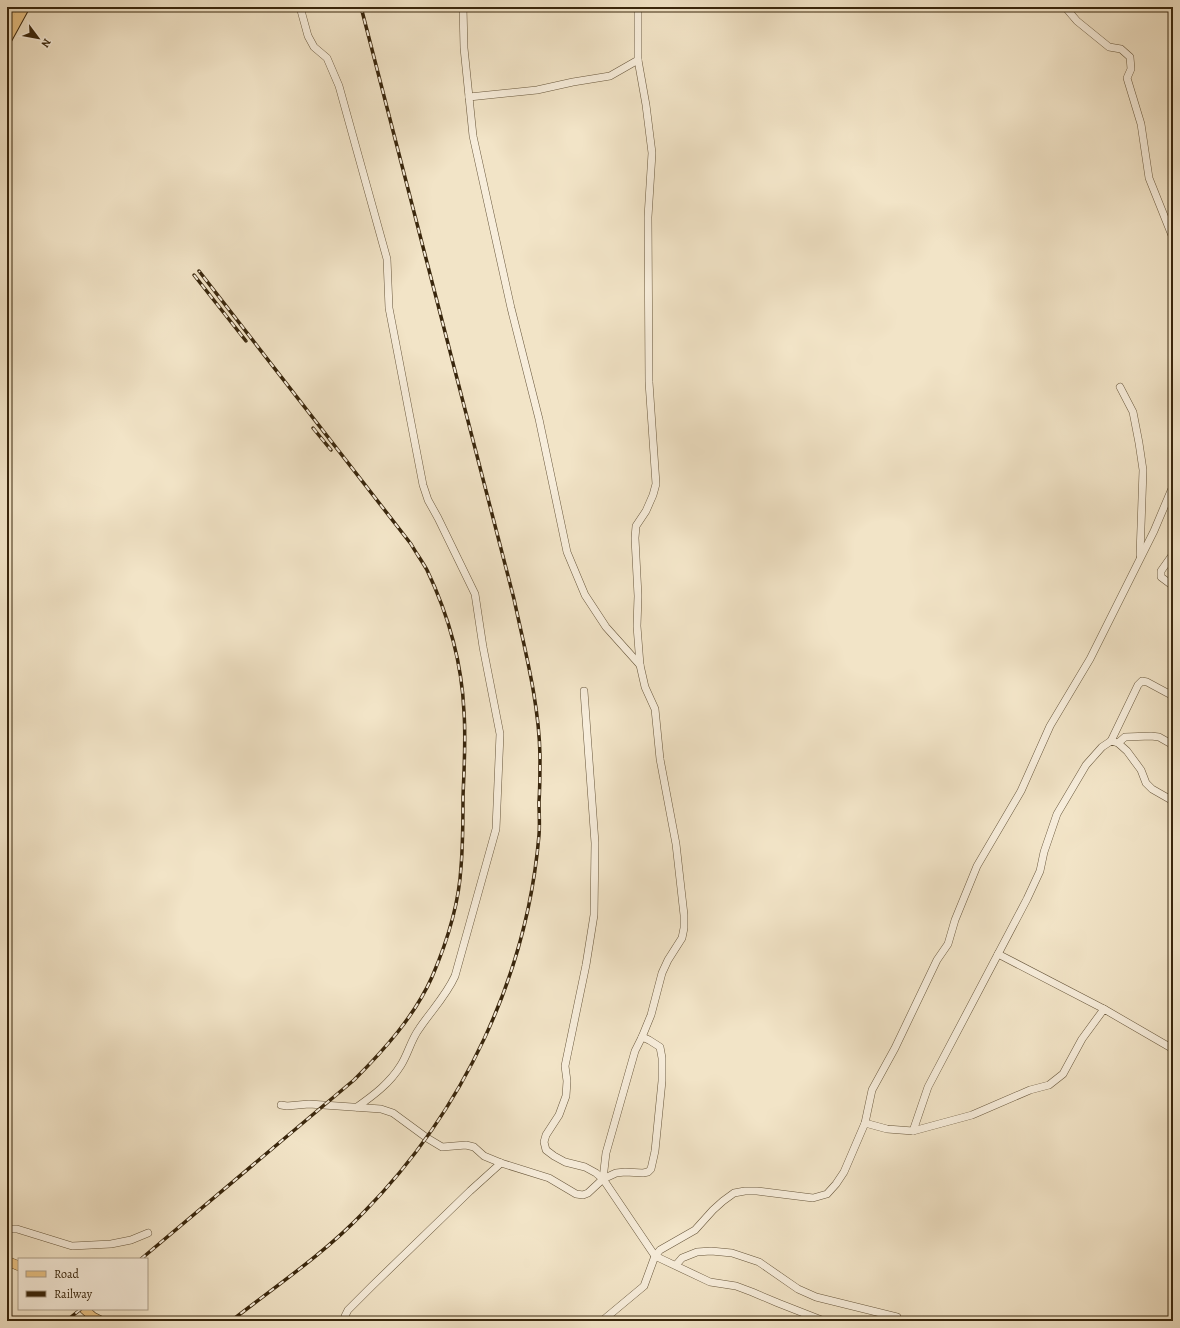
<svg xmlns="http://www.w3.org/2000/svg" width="1180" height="1328" viewBox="0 0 1180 1328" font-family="Alegreya,serif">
	<rect width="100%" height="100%" fill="#f2e4c7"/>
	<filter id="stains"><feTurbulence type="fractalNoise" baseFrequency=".005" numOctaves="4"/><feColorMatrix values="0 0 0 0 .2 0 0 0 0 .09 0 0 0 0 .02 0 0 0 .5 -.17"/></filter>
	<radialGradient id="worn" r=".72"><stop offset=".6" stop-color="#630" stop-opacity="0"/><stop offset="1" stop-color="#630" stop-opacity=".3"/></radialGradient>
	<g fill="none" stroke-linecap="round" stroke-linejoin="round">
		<g stroke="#67563b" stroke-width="8">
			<g id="minor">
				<path d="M300 7 308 36 314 47 327 58 339 86 387 259 389 308 423 485 428 500 438 518 475 594 483 647 500 734 496 829 455 976C446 996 431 1011 419 1029 411 1040 408 1054 401 1065 390 1083 374 1095 357 1107"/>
				<path d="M463 7 464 48 473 136 511 308 539 419 567 552 585 595 606 627 640 665"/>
				<path d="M1065 7 1077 21 1109 47 1121 49 1130 57 1131 69 1127 78 1141 124 1149 178 1173 238"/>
				<path d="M469 97 537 90 573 82 610 76 638 60V7"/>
				<path d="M1120 387 1133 412 1139 443 1143 470 1140 555"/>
				<path d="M1173 554 1161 571V577L1173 586"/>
				<path d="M584 691 595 843 594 915 586 965 565 1066 567 1081 566 1096 559 1115 546 1135 544 1142 546 1150 554 1156 565 1162 585 1167 596 1173 603 1179 655 1256 710 1282 736 1286 752 1292 778 1303 824 1321"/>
				<path d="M1111 741 1138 685 1142 681 1147 682 1173 696"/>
				<path d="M1118 743 1125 737 1151 736 1159 737 1173 745"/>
				<path d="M998 954 1104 1009"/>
				<path d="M281 1105 287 1106 309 1104 381 1109 393 1113 427 1138 442 1147 466 1145 474 1147 484 1156 501 1163 549 1178 576 1194 583 1195 588 1193 603 1179 616 1173 625 1172 643 1173 648 1172 651 1169 655 1151 662 1081V1058L660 1047 649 1040 642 1037"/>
				<path d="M865 1123 887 1129 913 1131 972 1115 1030 1090 1049 1085 1063 1074 1082 1039 1104 1009 1173 1049"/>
				<path d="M913 1131 928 1087 1027 899 1040 871 1044 852 1057 814 1086 765 1102 747 1111 741 1118 743 1127 751 1141 770 1146 783 1152 789 1173 801"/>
				<path d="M603 1179 606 1153 635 1051 642 1037 651 1015 662 973 668 960 682 938 684 928V915L676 844 660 759 655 709 645 687 640 665 637 626 638 596 635 538 636 526 646 511 653 495 656 484 649 382 648 217 652 153 646 105 638 60"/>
				<path d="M7 1229H17L72 1246 111 1244 131 1240 148 1233"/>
				<path d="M676 1265 682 1258 697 1252 711 1251 732 1253 759 1262 798 1289 816 1297 897 1317"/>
				<path d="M346 1321 345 1316 348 1310 372 1286 470 1191 501 1163"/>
				<path d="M602 1321 644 1286 655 1256 660 1250 695 1230 713 1210 723 1201 734 1193 745 1191H757L813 1198 827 1194 836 1184 844 1172 865 1123 872 1090 895 1048 937 960 948 944 955 920 977 866 1021 791 1050 726 1090 659 1154 531 1173 486"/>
			</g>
		</g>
		<g stroke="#39260c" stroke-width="10">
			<g id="major">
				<path d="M7 1261 19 1266"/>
				<path d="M84 1309 93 1317 101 1321"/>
			</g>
		</g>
		<g stroke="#39260c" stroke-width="12">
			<g id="highway">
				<path d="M7 18 13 7"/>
				<path d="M7 38 24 7"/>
			</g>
		</g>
		<use href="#minor" stroke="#f7eddb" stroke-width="7"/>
		<use href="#major" stroke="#e9c284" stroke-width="9"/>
		<use href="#highway" stroke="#e9c284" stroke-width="10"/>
		<g stroke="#39260c" stroke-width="3.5">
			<g id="rail">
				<path d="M194 275 246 341"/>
				<path d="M313 428 331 450"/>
				<path d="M141 1259 354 1080C384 1050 414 1017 432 977 447 942 459 904 461 867 463 843 463 820 463 797 464 769 466 741 464 712 462 664 448 614 427 570 422 561 416 553 411 544L199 271"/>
				<path d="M66 1321 81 1309"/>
				<path d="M231 1321C276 1286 325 1253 364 1212 463 1111 527 977 539 835 540 824 539 813 539 802 540 787 540 771 540 756 539 702 525 651 514 599L361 7"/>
			</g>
		</g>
		<use href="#rail" stroke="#f7eddb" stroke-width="2" stroke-dasharray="6" stroke-linecap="butt"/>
	</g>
	<rect width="1180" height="1328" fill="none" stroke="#f2e4c7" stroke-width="24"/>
	<rect x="8" y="8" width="1164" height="1312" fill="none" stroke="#39260c" stroke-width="2"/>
	<rect x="12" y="12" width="1156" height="1304" fill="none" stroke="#39260c"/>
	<rect x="18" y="1258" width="130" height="52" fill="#f7eddb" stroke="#ab9d88"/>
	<rect x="26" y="1271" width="20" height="6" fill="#e9c284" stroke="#ab9d88"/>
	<text x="54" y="1278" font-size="12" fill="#39260c">Road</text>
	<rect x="26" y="1291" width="20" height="6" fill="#39260c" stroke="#ab9d88"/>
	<text x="54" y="1298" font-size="12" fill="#39260c">Railway</text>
	<g transform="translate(38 38) rotate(122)" stroke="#f7eddb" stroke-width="3" paint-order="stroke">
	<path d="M0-3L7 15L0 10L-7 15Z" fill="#39260c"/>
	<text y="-6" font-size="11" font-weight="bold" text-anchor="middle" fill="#39260c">N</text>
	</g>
	<rect width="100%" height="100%" filter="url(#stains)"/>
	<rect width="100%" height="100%" fill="url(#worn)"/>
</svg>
